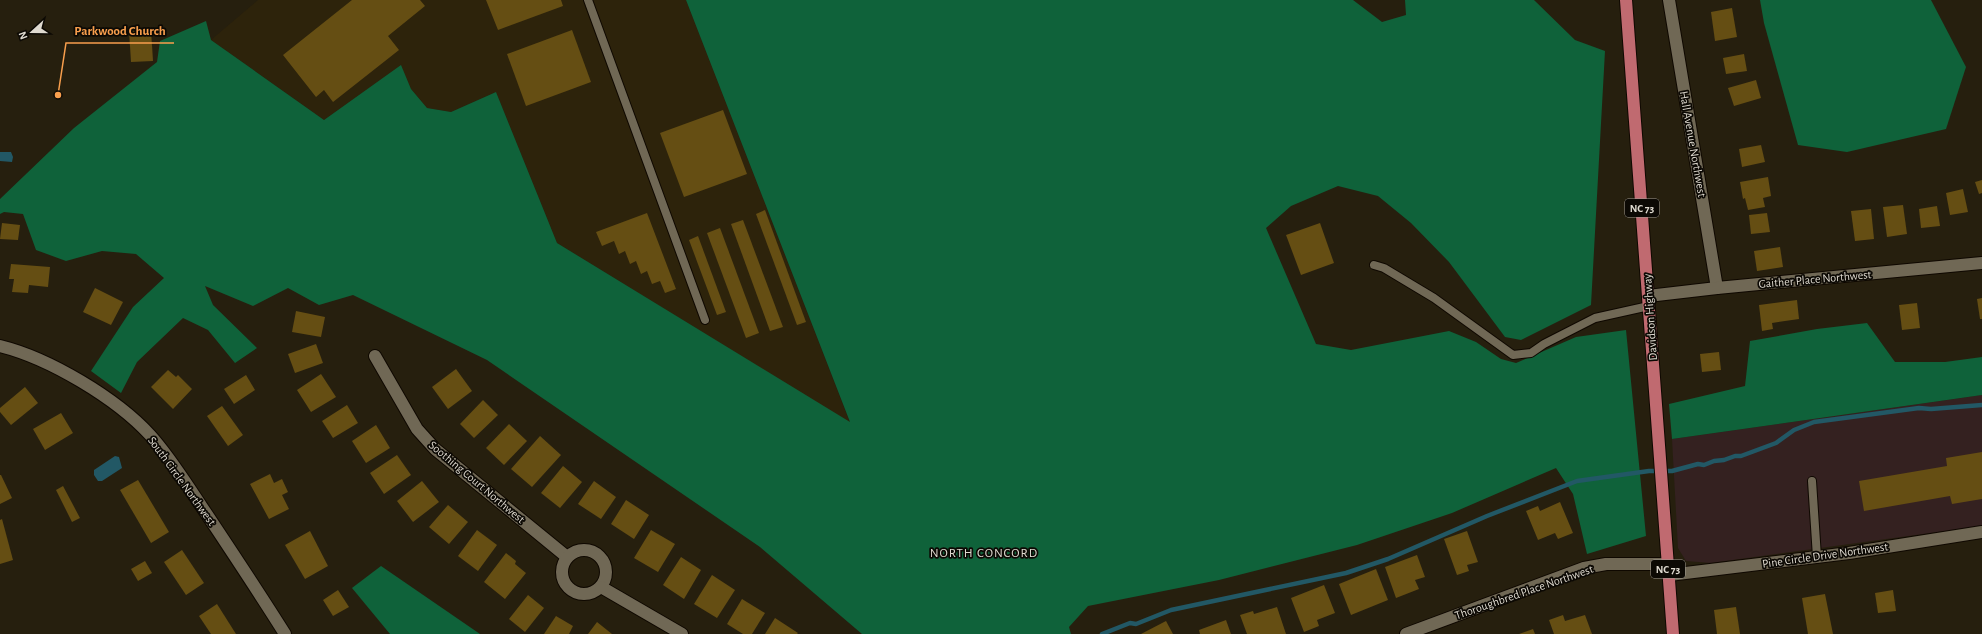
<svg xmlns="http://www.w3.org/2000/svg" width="1982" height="634" viewBox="0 0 1982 634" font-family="'Alegreya Sans',sans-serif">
	<rect width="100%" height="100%" fill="#261f0e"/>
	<path fill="#342120" d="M1982 395V526L1711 563 1686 561 1678 548 1672 439Z"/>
	<path fill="#2d230b" d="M258 0H686L850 423 557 243 496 92 451 112 427 108 411 89 401 66 324 120 211 40Z"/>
	<g fill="#0f623a">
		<path d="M686 0H1353L1382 22 1406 15 1405 0H1534L1575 40 1605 51 1591 305 1521 340 1505 337 1449 262 1411 223 1378 196 1338 186 1291 206 1266 228 1316 344 1351 350 1449 331 1476 342 1501 359 1516 363 1576 337 1626 330 1646 536 1587 554 1573 494 1556 468 1452 513 1357 545 1219 580 1088 606 1069 627 1071 634H862L760 547 487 360 353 295 319 305 288 288 253 306 205 286 213 305 257 348 235 363 208 330 183 318 137 362 121 393 91 371 133 307 164 278 136 254 102 251 66 261 36 250 23 214 4 212 0 214V199L74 128 157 62 160 41 206 21 211 40 324 120 401 65 411 89 427 108 451 112 496 92 557 243 850 422Z"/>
		<path d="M1760 0H1931L1966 67 1946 129 1847 152 1798 145 1764 23Z"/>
		<path d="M1867 323 1895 362H1945L1982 357V395L1672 439 1669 404 1745 386 1750 341 1817 329Z"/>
		<path d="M381 566 480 634H390L352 588Z"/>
	</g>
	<g fill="#225865">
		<path d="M0 152H11L13 157 12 162 0 161Z"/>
		<path d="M115 456 119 457 122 468 102 481H98L94 475V470Z"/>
	</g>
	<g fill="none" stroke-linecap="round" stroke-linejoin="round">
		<path stroke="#225865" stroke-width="4.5" d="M1102 634 1130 623 1136 624 1171 610 1346 573 1388 559 1487 516 1577 481 1649 471H1672L1698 464 1704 465 1714 461 1724 460 1735 456H1741L1776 443 1794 430 1814 422 1919 408 1931 409 1982 405"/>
	</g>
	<g fill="#654e13">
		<path d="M352 0H420L425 6 388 36 399 50 333 102 324 90 316 97 283 55Z"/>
		<path d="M486 0H561L563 6 498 30Z"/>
		<path d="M1732 8 1737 37 1715 41 1711 12Z"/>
		<path d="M151 30 153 61 131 62 129 31Z"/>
		<path d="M572 30 591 82 526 106 507 54Z"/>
		<path d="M1744 54 1747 71 1726 74 1723 58Z"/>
		<path d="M1756 80 1761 98 1734 106 1728 88Z"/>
		<path d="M723 110 747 174 684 197 660 133Z"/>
		<path d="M1761 145 1765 162 1742 167 1739 149Z"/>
		<path d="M1768 177 1771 196 1763 198 1765 207 1748 210 1745 198 1743 199 1740 182Z"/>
		<path d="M1982 180V193L1979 194 1975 182Z"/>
		<path d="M1963 189 1968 212 1950 215 1946 193Z"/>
		<path d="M1903 205 1907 234 1887 237 1883 207Z"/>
		<path d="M1937 206 1940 226 1921 228 1919 209Z"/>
		<path d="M1871 209 1874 239 1855 241 1851 211Z"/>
		<path d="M765 210 806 322 797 325 756 214Z"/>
		<path d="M647 213 676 289 665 293 660 281 652 284 647 271 641 274 636 261 630 264 625 251 619 254 614 241 602 246 596 232Z"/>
		<path d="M1767 213 1770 232 1751 234 1749 215Z"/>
		<path d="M743 220 783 327 770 331 731 224Z"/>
		<path d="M2 223 20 225 18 240 0 239Z"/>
		<path d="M1320 223 1334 263 1301 275 1286 235Z"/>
		<path d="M720 228 759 333 746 338 707 233Z"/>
		<path d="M698 236 726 312 717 315 689 240Z"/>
		<path d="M1780 247 1783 267 1757 271 1754 251Z"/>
		<path d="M11 264 50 267 48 287 29 285 28 293 12 292 14 279H9Z"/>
		<path d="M95 288 123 302 111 325 83 312Z"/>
		<path d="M1982 298V319H1980L1977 299Z"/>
		<path d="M1797 300 1799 319 1772 323 1773 329 1762 331 1759 305Z"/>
		<path d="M1917 303 1920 328 1902 330 1899 305Z"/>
		<path d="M296 311 325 317 321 337 292 332Z"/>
		<path d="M316 344 323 363 295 373 288 354Z"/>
		<path d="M1719 352 1721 370 1702 372 1700 354Z"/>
		<path d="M456 369 472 391 448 409 432 387Z"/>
		<path d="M168 370 176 377 178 375 192 389 173 409 151 387Z"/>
		<path d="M321 374 336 397 311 412 297 390Z"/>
		<path d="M246 375 255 390 234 404 224 389Z"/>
		<path d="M25 387 38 403 11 425 0 412V408Z"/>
		<path d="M483 400 498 415 474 438 460 424Z"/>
		<path d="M347 405 358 423 333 438 322 421Z"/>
		<path d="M222 406 243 435 228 446 207 416Z"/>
		<path d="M61 413 73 433 45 450 33 429Z"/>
		<path d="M509 424 527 441 504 465 486 448Z"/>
		<path d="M376 425 390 448 366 463 352 441Z"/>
		<path d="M540 436 561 455 532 487 511 469Z"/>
		<path d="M1982 452V499L1952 504 1950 496 1864 511 1859 481 1947 466 1946 458Z"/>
		<path d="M397 455 411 475 384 494 370 473Z"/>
		<path d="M563 466 582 482 560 508 541 493Z"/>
		<path d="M270 474 274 483 282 479 288 492 282 495 289 509 269 519 250 484Z"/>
		<path d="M0 475H1L12 498 0 504Z"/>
		<path d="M138 480 169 532 151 543 120 490Z"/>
		<path d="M422 481 439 502 413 522 397 501Z"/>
		<path d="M594 481 616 497 601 519 578 504Z"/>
		<path d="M63 486 80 518 72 522 56 490Z"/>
		<path d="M626 500 649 515 634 539 611 524Z"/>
		<path d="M1560 502 1573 533 1558 539 1555 533 1538 540 1526 511 1538 506 1540 511Z"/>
		<path d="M448 505 468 522 449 544 429 527Z"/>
		<path d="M2 519 13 560 0 564V520Z"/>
		<path d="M477 530 497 545 478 571 458 556Z"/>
		<path d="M651 530 675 544 658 572 634 558Z"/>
		<path d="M310 531 328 566 305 579 285 545Z"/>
		<path d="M1467 531 1478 562 1467 565 1469 571 1457 575 1444 539Z"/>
		<path d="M182 550 204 583 186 595 164 562Z"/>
		<path d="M506 553 516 561 515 564 526 573 505 599 484 582Z"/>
		<path d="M1417 555 1425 577 1415 580 1419 589 1396 598 1385 567Z"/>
		<path d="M681 557 701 570 684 599 663 585Z"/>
		<path d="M145 561 152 573 138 581 131 569Z"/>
		<path d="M1376 569 1388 600 1351 615 1339 584Z"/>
		<path d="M712 575 735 590 717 618 694 604Z"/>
		<path d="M1324 585 1335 613 1317 620 1319 626 1304 632 1291 598Z"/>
		<path d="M338 590 349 607 333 616 323 600Z"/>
		<path d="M1893 590 1896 611 1878 613 1875 593Z"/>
		<path d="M1825 594 1833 634H1808L1802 598Z"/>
		<path d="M528 595 544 608 525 632 509 619Z"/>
		<path d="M742 599 765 613 752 634H743L727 624Z"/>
		<path d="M217 604 236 634H211L199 616Z"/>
		<path d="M1277 607 1286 634H1247L1240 615 1253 611 1254 614Z"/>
		<path d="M1736 607 1740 634H1717L1714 610Z"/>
		<path d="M1563 615 1565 621 1585 615 1592 634H1554L1549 620Z"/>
		<path d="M556 616 573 626 569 634H544Z"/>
		<path d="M775 618 798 633 797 634H765Z"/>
		<path d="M1226 620 1231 634H1200L1199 630Z"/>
		<path d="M1166 621 1173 634H1141Z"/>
		<path d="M597 622 612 634H588Z"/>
		<path d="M1533 629 1535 634H1519Z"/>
	</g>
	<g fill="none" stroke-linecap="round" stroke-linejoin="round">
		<g stroke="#0f0800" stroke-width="10">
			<g id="lane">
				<path d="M588 0 705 320"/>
				<path d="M1374 265 1384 268 1434 298 1513 355 1531 353 1544 344 1595 318 1649 306"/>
				<path d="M1812 481 1817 557"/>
			</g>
		</g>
		<g stroke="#0f0800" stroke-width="14">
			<g id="street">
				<path d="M1669 0 1717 288"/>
				<path d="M1648 296 1717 288 1982 263"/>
				<path d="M0 346C49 358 116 398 150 435 170 457 185 482 202 507 230 549 258 591 285 634"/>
				<path d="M375 356 417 429 435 449 567 557"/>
				<circle cx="584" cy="572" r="22"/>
				<path d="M1669 575 1849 553 1982 532"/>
				<path d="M601 587 682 634"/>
				<path d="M1406 634 1584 568 1606 564H1668"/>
			</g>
		</g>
		<g stroke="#0f0800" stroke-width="14">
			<path id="primary" d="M1626 0 1673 634"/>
		</g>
		<use href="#lane" stroke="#706855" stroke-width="8"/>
		<use href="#street" stroke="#706855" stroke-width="12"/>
		<use href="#primary" stroke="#c06a70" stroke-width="12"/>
	</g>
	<g text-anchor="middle" stroke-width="3.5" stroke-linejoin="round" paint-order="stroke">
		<g fill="#0c0904" stroke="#a09b93" stroke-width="1">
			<rect x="1625" y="199" width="34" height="18" rx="3"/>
			<rect x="1651" y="560" width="34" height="18" rx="3"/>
		</g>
		<g font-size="11" font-weight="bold" fill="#dfdad0">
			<text x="1642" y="212">NC 73</text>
			<text x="1668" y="573">NC 73</text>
		</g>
		<g font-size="12" fill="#dfdad0" stroke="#0c0904">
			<text transform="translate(1693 144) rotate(80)" y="4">Hall Avenue Northwest</text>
			<text transform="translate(1815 279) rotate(-5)" y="4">Gaither Place Northwest</text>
			<text transform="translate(1650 317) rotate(-94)" y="4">Davidson Highway</text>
			<text transform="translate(182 481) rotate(54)" y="4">South Circle Northwest</text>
			<text transform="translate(477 482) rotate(40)" y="4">Soothing Court Northwest</text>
			<text transform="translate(1825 555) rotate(-8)" y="4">Pine Circle Drive Northwest</text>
			<text transform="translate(1524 592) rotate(-19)" y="4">Thoroughbred Place Northwest</text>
		</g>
		<g font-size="13" letter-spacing="1" fill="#dfdad0" stroke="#0c0904">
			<text x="984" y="557">NORTH CONCORD</text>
		</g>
	</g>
	<path fill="none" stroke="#f99f4d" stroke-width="1.5" d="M58 95L66 43H174"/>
	<circle fill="#f99f4d" stroke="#0c0904" stroke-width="1.5" cx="58" cy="95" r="4"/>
	<g font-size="13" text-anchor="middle" font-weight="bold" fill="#f99f4d" stroke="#0c0904" stroke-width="3.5" stroke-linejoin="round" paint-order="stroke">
		<text x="120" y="35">Parkwood Church</text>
	</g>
	<g transform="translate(32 32) rotate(249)" stroke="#0c0904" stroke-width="3" paint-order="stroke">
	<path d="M0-3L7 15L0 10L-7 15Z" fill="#dfdad0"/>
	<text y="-6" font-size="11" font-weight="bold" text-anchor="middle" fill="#dfdad0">N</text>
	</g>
</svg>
